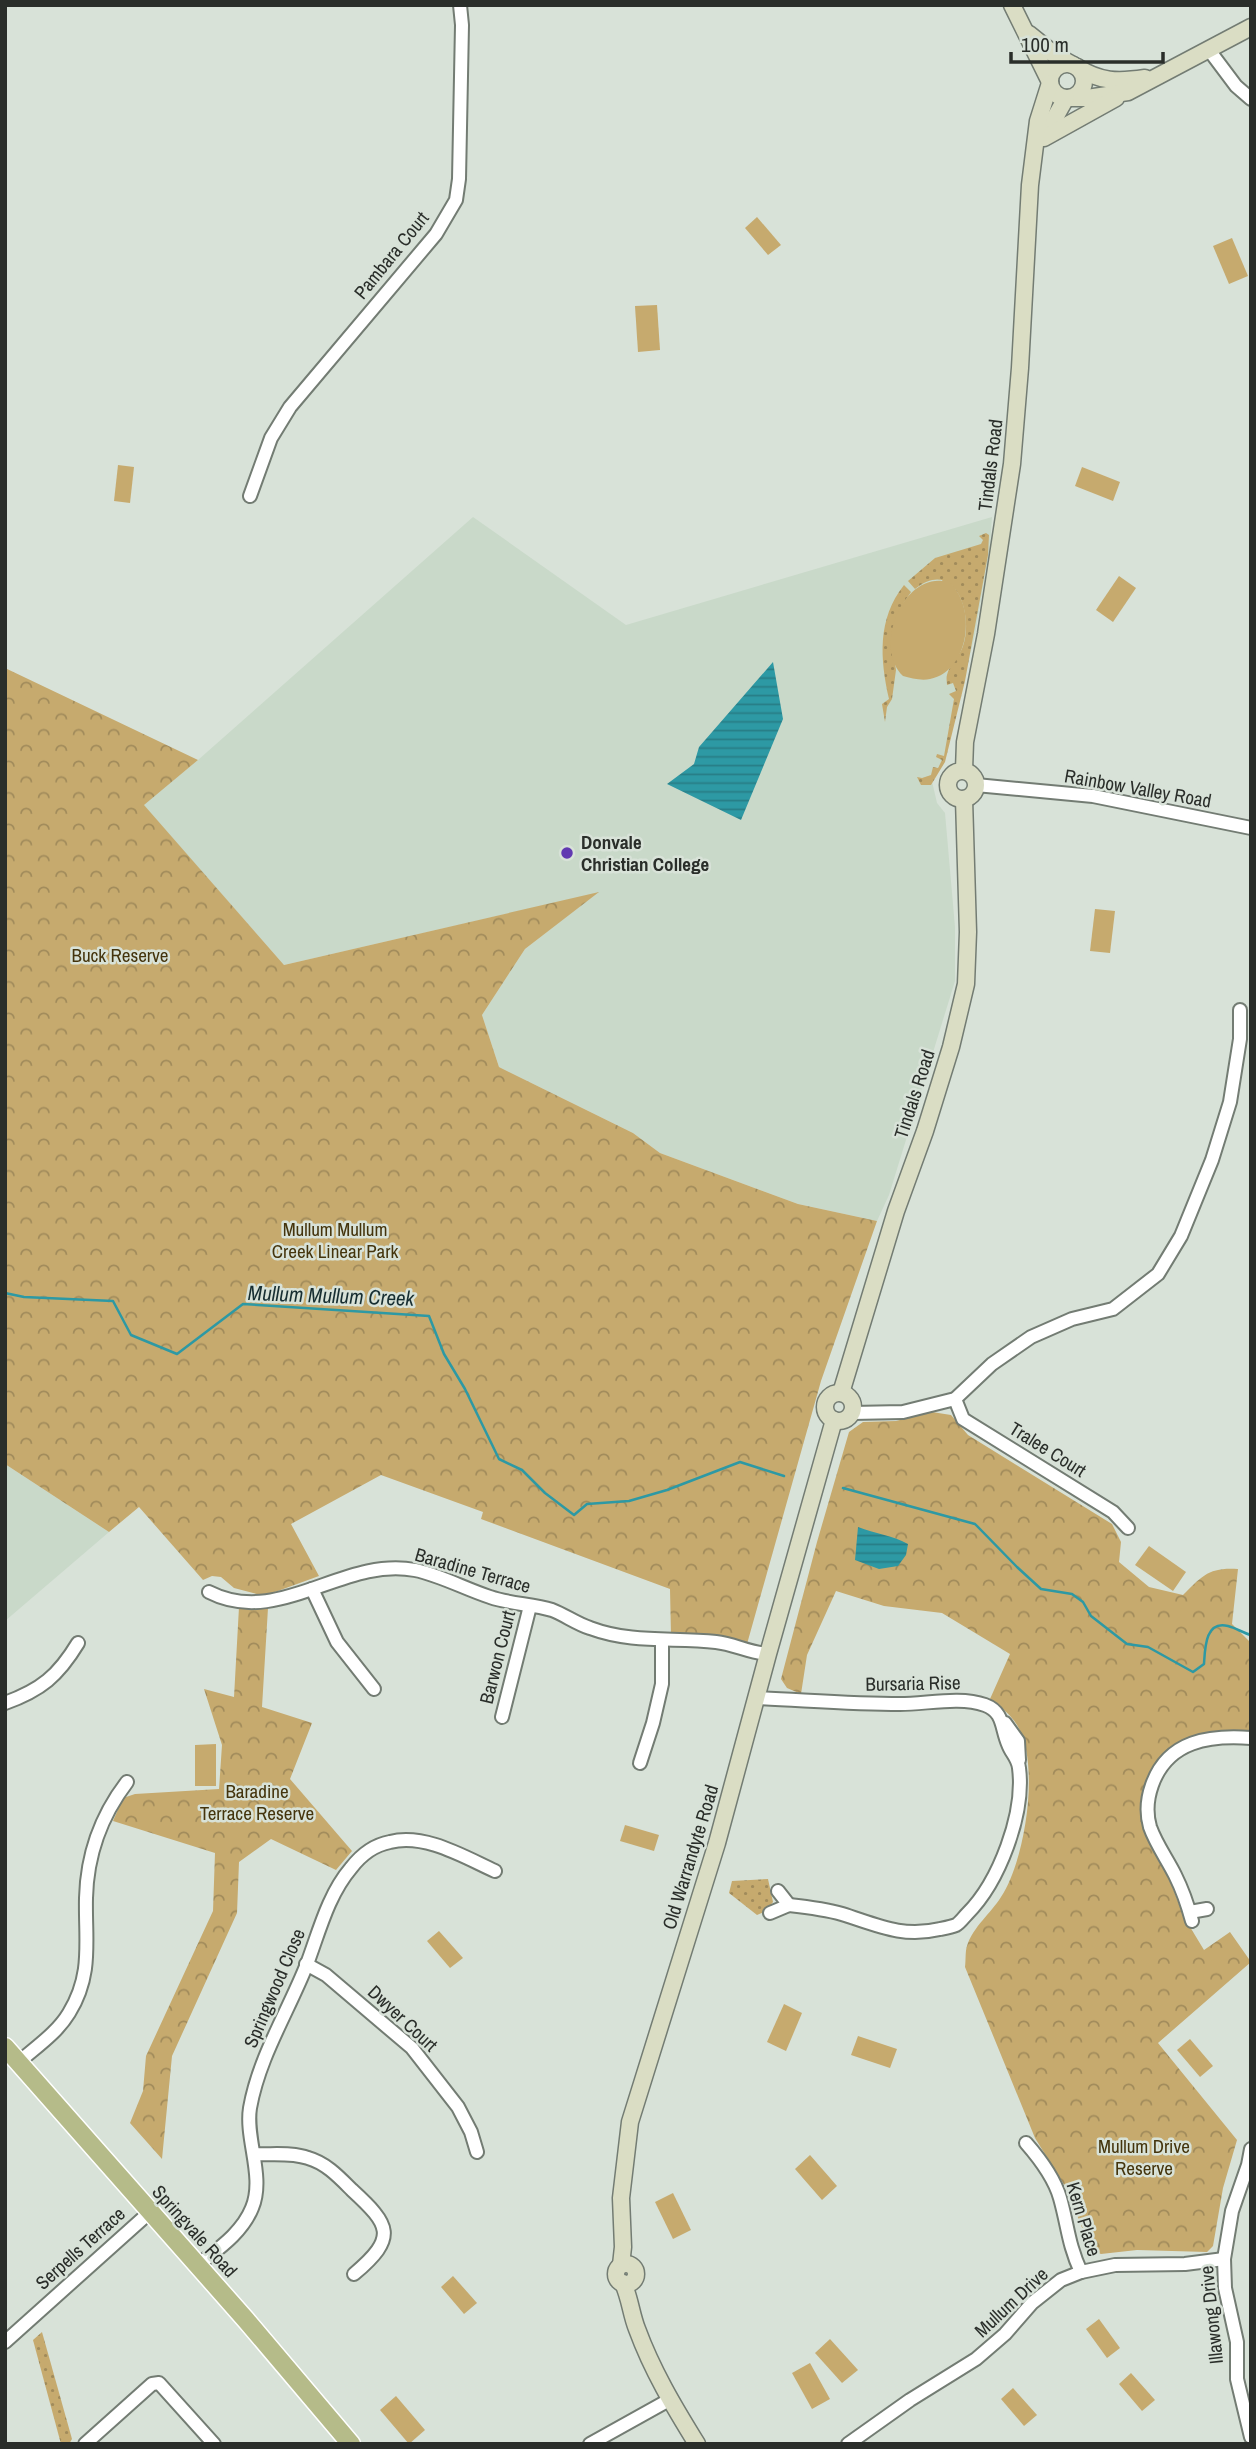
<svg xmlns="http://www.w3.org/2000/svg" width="1256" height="2449" viewBox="0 0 1256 2449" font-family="'Archivo Narrow',sans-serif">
	<defs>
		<pattern id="grass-dots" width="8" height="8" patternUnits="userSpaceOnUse" patternTransform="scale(1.75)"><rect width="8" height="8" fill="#c6aa6e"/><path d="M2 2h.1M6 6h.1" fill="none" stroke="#a18b5b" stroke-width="1.8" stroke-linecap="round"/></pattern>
		<pattern id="park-crowns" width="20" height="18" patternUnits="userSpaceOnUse" patternTransform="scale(1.75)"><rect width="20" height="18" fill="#c6aa6e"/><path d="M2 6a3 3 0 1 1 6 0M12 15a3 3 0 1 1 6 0" fill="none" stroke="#a18b5b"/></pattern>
		<pattern id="water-rules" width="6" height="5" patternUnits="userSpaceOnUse" patternTransform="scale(1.75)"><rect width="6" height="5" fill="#2d99a4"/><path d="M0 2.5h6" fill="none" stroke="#277d86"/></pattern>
	</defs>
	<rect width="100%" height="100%" fill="#d8e2d8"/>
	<g fill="#c9d9c9">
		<path d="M473 517 626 625 992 517 990 546 975 635 944 759 931 777 937 803 945 813 955 927V981L889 1195 877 1221 798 1204 660 1153 633 1133 499 1067 482 1015 525 949 597 893 284 965 143 805 198 760Z"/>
		<path d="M5 1464 109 1532 5 1621Z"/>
	</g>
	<g fill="url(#grass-dots)">
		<path d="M986 533 989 535 988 555 965 681 945 762 931 785H921L917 777 922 778 931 775 933 767 938 768 942 760 936 757 937 754 944 756 954 699 949 694 956 691 953 683 947 685C947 682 946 678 947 675 949 665 960 656 963 646 974 614 955 557 915 589L908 581 935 558 981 544 983 540 979 536Z"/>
		<path d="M904 585 911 592 903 604 892 645 896 670 892 699 887 707 885 722 882 704 889 699C880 659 877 619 904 585Z"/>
		<path d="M768 1879 773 1902 766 1911 757 1915 729 1893 732 1881Z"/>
		<path d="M42 2332 72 2439 69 2444H61L33 2340Z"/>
	</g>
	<g fill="url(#park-crowns)">
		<path d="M5 668 198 760 144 805 284 965 599 892 525 949 482 1015 499 1067 633 1133 660 1153 798 1204 877 1221 821 1381 747 1644 671 1636 670 1589 481 1519 483 1512 381 1475 291 1524 319 1576 264 1596 234 1588 221 1577 212 1576 203 1580 139 1507 109 1532 5 1464Z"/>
		<path d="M932 1412 951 1415 968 1435 1112 1524 1121 1542 1119 1562 1149 1587 1183 1595C1202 1576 1209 1567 1238 1569L1232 1624 1251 1643V1732H1211L1192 1738 1157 1763 1146 1782 1142 1818 1149 1840 1165 1868 1184 1917 1204 1950 1230 1932 1251 1962 1158 2043 1237 2140 1223 2188 1213 2246 1207 2252 1137 2250 1101 2254 1091 2250 1066 2188 1035 2138 965 1967C966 1960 965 1952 967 1946 973 1927 991 1913 1001 1897 1025 1861 1041 1763 1017 1725 1010 1714 1001 1707 990 1699L1010 1654 942 1613 884 1606 836 1591 807 1655 801 1694 787 1688 781 1679 817 1542 849 1432 863 1422 896 1421Z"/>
		<path d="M239 1607 268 1608 262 1707 312 1723 290 1779 352 1851 336 1870 271 1839 239 1862 237 1913 172 2056 162 2159 130 2123 143 2091 146 2056 213 1911 215 1853 113 1821 123 1798 135 1794 219 1789 222 1745 204 1689 234 1697Z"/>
	</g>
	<g fill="#c6aa6e">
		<path d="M757 217 781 245 768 255 745 228Z"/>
		<path d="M1232 238 1248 276 1229 284 1213 246Z"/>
		<path d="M657 305 660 350 638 352 635 306Z"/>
		<path d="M118 465 134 467 130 503 114 501Z"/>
		<path d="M1082 467 1120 482 1113 501 1075 486Z"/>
		<path d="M1119 576 1136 588 1113 622 1096 610Z"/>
		<path d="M944 578C978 599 972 671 930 679 921 681 911 678 903 676 874 648 901 577 942 581Z"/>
		<path d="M1095 909 1115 911 1110 953 1090 951Z"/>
		<path d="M1149 1546 1186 1572 1173 1591 1135 1565Z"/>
		<path d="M216 1744V1786H195V1745Z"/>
		<path d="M625 1825 659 1835 654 1851 620 1841Z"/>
		<path d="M439 1931 463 1958 450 1968 427 1941Z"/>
		<path d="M784 2004 802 2013 786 2051 767 2042Z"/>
		<path d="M858 2036 897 2049 890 2068 851 2055Z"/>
		<path d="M1190 2039 1213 2066 1200 2077 1177 2050Z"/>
		<path d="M810 2155 837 2186 822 2200 795 2169Z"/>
		<path d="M673 2193 691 2230 673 2239 655 2202Z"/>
		<path d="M453 2276 477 2303 464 2314 441 2287Z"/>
		<path d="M1099 2319 1120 2348 1107 2358 1086 2329Z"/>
		<path d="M830 2339 858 2370 842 2383 815 2353Z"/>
		<path d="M810 2363 830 2399 812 2409 792 2373Z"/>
		<path d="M1131 2373 1155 2400 1142 2411 1119 2384Z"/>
		<path d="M1013 2388 1037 2415 1024 2426 1001 2399Z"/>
		<path d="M396 2396 425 2430 409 2444 380 2410Z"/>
	</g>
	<g fill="url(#water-rules)">
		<path d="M773 662 783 719 741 820 667 784 694 764 699 747Z"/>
		<path d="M858 1527C875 1534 892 1535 908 1544L906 1555 898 1566 879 1569 855 1560Z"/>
	</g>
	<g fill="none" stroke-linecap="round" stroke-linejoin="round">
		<g stroke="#2d99a4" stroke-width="2.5">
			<path d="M5 1293 24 1297 113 1301 131 1335 177 1354 243 1304 429 1316 444 1354 465 1389 499 1459 522 1470 545 1493 574 1515 587 1504 629 1501 667 1490 740 1462 784 1476"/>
			<path d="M843 1488 975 1524 1017 1567 1041 1589 1072 1594 1083 1602 1091 1616 1127 1644 1148 1647 1193 1672 1204 1664C1205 1649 1205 1620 1228 1626 1236 1628 1243 1633 1251 1635"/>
		</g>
		<g stroke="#737c73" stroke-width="16">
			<g id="street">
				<path d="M1209 50 1236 86 1251 99"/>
				<path d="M250 496 271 438 290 407 436 234 456 200 459 179 462 25 460 5"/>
				<path d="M976 785 1093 796 1251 828"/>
				<path d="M955 1399 963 1419 1113 1512 1128 1528"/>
				<path d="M852 1413 903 1412 955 1399 992 1364 1031 1337 1072 1319 1113 1309 1158 1274 1181 1236 1212 1160 1230 1102 1240 1039V1010"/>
				<path d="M312 1589 337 1642 374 1689"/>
				<path d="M209 1592C279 1628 343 1556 415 1570 440 1575 465 1589 490 1597 510 1604 532 1604 552 1610 565 1615 577 1624 590 1628 633 1644 673 1637 716 1642 734 1644 750 1653 768 1654"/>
				<path d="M756 1698C804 1700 852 1704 900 1704 927 1704 960 1696 985 1705 1004 1712 1001 1728 1008 1744 1011 1753 1018 1758 1019 1768 1025 1814 999 1882 967 1914 964 1917 960 1923 956 1925 951 1927 945 1928 940 1929 902 1938 877 1925 842 1914 825 1909 807 1907 789 1905"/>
				<path d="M5 1703C41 1690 58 1676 78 1643"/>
				<path d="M502 1717 530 1606"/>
				<path d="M1005 1723 1018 1741 1019 1760"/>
				<path d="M640 1763 653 1723 662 1684V1640"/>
				<path d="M1190 1912 1207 1909"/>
				<path d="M770 1913 789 1905 778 1891"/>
				<path d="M1192 1921C1188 1906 1182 1889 1175 1875 1167 1859 1156 1844 1150 1827 1146 1813 1147 1799 1152 1785 1168 1740 1210 1735 1251 1738"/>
				<path d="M306 1964 326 1975 412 2048 458 2107 471 2132 477 2152"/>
				<path d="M19 2062C36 2047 57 2033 69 2013 93 1974 85 1941 86 1898 87 1855 101 1816 127 1782"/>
				<path d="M1026 2143C1040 2159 1054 2177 1060 2198 1068 2226 1068 2244 1081 2272"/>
				<path d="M1251 2149 1248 2165 1232 2211 1224 2259 1225 2288 1237 2342V2379L1251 2437"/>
				<path d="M254 2154C271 2155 292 2152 308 2158 326 2163 339 2177 352 2190 390 2225 398 2237 354 2274"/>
				<path d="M198 2265C218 2249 242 2233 252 2208 265 2177 245 2139 250 2108 259 2057 288 2012 307 1964 319 1932 328 1895 351 1868 361 1855 374 1845 390 1842 425 1833 464 1857 495 1871"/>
				<path d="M5 2342 150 2212"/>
				<path d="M85 2444 152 2384 159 2383 214 2444"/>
				<path d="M590 2444 669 2400"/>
				<path d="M848 2444 910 2400 976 2359 1005 2334 1032 2303 1061 2280 1081 2272 1115 2265 1185 2264 1224 2259"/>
			</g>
		</g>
		<g stroke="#737c73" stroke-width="19">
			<g id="secondary">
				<path d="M1012 5 1050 82"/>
				<path d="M1029 34 1055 55 1073 65"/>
				<circle cx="1067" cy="81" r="17"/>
				<path d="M1077 67C1100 82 1118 82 1145 78"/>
				<path d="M1068 98H1087L1128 92 1251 27"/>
				<path d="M1044 137 1066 98"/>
				<path d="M1044 138 1116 98"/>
				<path d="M964 770 965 742 986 634 1012 464 1020 368 1030 185 1038 121 1050 83"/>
				<circle cx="962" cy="785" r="14"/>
				<circle cx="839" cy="1407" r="14"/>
				<path d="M841 1393 896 1211 925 1131 951 1047 966 984 968 932 964 799"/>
				<circle cx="626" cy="2274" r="10"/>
				<path d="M621 2265 623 2247 621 2198 630 2122 717 1843 768 1654 834 1420"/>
				<path d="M623 2283C630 2298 631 2314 637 2329 652 2370 674 2407 697 2444"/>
			</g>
		</g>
		<g stroke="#fff" stroke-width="21">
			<path id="primary" d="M5 2047 246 2320 351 2444"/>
		</g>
		<use href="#street" stroke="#fff" stroke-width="12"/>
		<use href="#secondary" stroke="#daddc4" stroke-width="16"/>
		<use href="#primary" stroke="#b5bb89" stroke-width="18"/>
	</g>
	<circle fill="#6139b1" stroke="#d8e2d8" stroke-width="2.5" cx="567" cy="853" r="7"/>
	<g text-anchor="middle" stroke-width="5" stroke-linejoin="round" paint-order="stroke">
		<g font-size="19" fill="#2a2e2a" stroke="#d8e2d8">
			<text transform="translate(391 255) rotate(-51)" y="7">Pambara Court</text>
			<text transform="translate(990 465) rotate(-83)" y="7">Tindals Road</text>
			<text transform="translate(1138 788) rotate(10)" y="7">Rainbow Valley Road</text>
			<text transform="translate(914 1094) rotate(-72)" y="7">Tindals Road</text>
			<text transform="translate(1048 1449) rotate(32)" y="7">Tralee Court</text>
			<text transform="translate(473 1570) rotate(16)" y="7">Baradine Terrace</text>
			<text transform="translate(497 1657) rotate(-76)" y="7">Barwon Court</text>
			<text transform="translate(913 1683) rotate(-1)" y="7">Bursaria Rise</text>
			<text transform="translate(690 1857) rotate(-73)" y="7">Old Warrandyte Road</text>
			<text transform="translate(274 1988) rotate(-67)" y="7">Springwood Close</text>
			<text transform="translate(403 2018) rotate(43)" y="7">Dwyer Court</text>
			<text transform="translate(1084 2219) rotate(73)" y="7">Kern Place</text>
			<text transform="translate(195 2231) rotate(48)" y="7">Springvale Road</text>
			<text transform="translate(80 2248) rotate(-42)" y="7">Serpells Terrace</text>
			<text transform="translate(1011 2302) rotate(-43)" y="7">Mullum Drive</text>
			<text transform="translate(1211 2315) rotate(-96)" y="7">Illawong Drive</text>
		</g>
		<g font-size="19" font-weight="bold" fill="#2a2e2a" stroke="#d8e2d8" text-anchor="start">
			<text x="581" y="849">Donvale<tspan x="581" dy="22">Christian College</tspan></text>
		</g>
		<g font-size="19" fill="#44340c" stroke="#d8e2d8">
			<text x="120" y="962">Buck Reserve</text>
			<text x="335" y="1236">Mullum Mullum<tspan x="335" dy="22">Creek Linear Park</tspan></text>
			<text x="257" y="1798">Baradine<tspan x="257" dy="22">Terrace Reserve</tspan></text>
			<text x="1144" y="2153">Mullum Drive<tspan x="1144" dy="22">Reserve</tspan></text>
		</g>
		<g font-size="21" font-style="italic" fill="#172e31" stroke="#d8e2d8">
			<text transform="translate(331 1296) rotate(2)" y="7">Mullum Mullum Creek</text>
		</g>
	</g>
	<rect width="1256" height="2449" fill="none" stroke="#2a2e2a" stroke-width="14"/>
	<path d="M1011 52v10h152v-10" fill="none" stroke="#2a2e2a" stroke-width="3.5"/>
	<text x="1021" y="52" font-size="21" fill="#2a2e2a" stroke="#d8e2d8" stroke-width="5" paint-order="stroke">100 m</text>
</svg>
